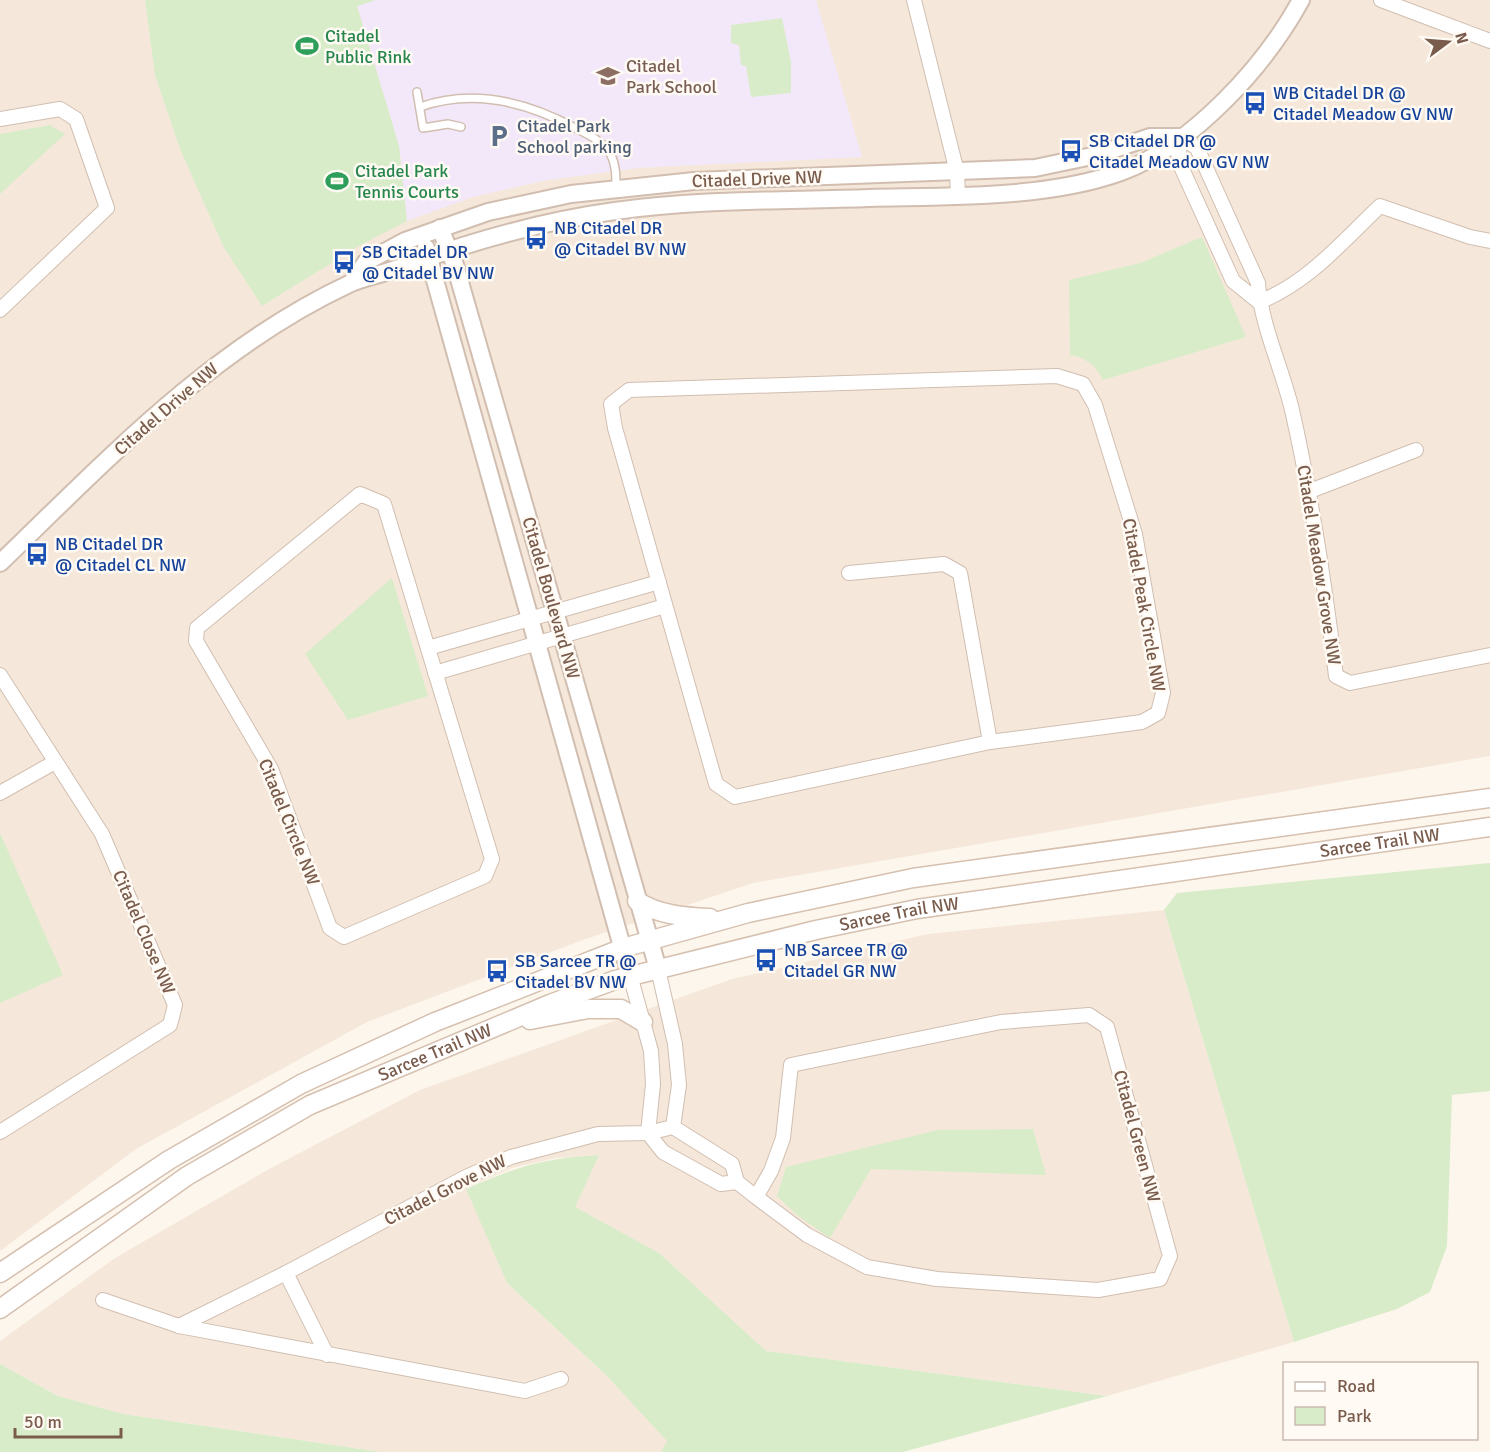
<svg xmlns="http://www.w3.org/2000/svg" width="1490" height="1452" viewBox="0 0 1490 1452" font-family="Signika,sans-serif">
	<rect width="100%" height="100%" fill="#fdf6ec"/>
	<g fill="#f5e8da">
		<path d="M0 0H1490V756L753 883 583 940 367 1022 136 1149 0 1251Z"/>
		<path d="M1164 910 1294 1342 1107 1396 765 1351 659 1253 574 1207 599 1155 556 1158 512 1168 467 1188 507 1283 606 1375 668 1441 661 1452H381L123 1414 58 1396 0 1364V1341L115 1258 269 1169 420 1090 732 979 928 934Z"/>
	</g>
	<path fill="#f3e8fa" d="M376 0H816L862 157 638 168 542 181 470 198 407 221 399 146 357 5Z"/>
	<g fill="#d8ecc9">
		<path d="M145 0H376L357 6 399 146 407 221 362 244 262 306 223 246 180 149 155 75Z"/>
		<path d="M782 18 791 62V93L751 97 746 66 741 65 739 45 731 43V25Z"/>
		<path d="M50 125 65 134 0 194V134Z"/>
		<path d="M1202 237 1246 337 1103 380C1095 365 1087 358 1070 355L1069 280 1140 263Z"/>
		<path d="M392 578 428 696 348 720 305 654Z"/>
		<path d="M0 833 63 975 0 1003Z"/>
		<path d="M1490 863V1091L1452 1095 1447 1246 1430 1292 1397 1309 1294 1342 1164 910 1177 893Z"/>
		<path d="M1033 1129 1046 1175 871 1169 830 1238 798 1216 777 1196 786 1167 938 1130Z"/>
		<path d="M599 1155 575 1207 659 1253 766 1351 1107 1396 903 1452H661L667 1441 606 1375 507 1283 466 1189C516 1167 544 1158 599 1155Z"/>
		<path d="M0 1364 58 1396 123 1414 381 1452H0Z"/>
	</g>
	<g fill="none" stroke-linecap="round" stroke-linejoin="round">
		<g stroke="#d1beb0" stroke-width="10">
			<g id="service">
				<path d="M417 92 423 128 448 124 461 127"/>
				<path d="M420 107C474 88 527 102 575 128 588 134 604 142 611 155 616 165 616 176 616 187"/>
			</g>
		</g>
		<g stroke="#d1beb0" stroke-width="16">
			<g id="minor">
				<path d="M914 0 957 172 958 195"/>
				<path d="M1381 0 1490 41"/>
				<path d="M0 119 60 109 76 119 107 208 0 310"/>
				<path d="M1259 302 1233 281 1178 160 1181 137 1197 148 1258 283C1261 325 1282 368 1292 410 1312 498 1325 586 1336 676L1350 683 1490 655"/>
				<path d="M1259 302C1308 283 1343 241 1380 206L1470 237 1490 241"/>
				<path d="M1057 376 1083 384 1095 405 1135 534 1163 693 1158 713 1142 722 990 742 735 797 716 784 615 428 611 404 629 390Z"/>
				<path d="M1310 491 1416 450"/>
				<path d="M360 494 384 504 492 859 485 876 344 937 330 928 271 769 196 641 197 628Z"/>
				<path d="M849 573 944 564 960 573 990 742"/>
				<path d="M428 648 659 582"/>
				<path d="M435 673 665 606"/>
				<path d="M0 675 102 834 175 1005 170 1025 0 1132"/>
				<path d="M0 793 55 762"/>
				<path d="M658 969 675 1044 679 1085 673 1127"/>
				<path d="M630 975 651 1051 653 1084 648 1133 663 1152 721 1184 737 1182"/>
				<path d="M286 1273 327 1355"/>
				<path d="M103 1300 179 1326 525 1391 561 1379"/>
				<path d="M179 1326 286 1273 464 1178 511 1157 598 1134 648 1133 673 1127 732 1164 737 1182 756 1197 807 1235 867 1267 937 1279 1098 1290 1160 1279 1170 1256 1107 1027 1089 1015 1001 1022 791 1065 783 1138 771 1171 756 1197"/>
			</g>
		</g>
		<g stroke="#d1beb0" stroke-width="20">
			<g id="tertiary">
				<path d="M440 228 455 265 658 969"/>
				<path d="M426 248 630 975"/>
				<path d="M352 282 366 262 405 241 488 212 571 194 694 181 1035 168 1097 155 1150 137H1181"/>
				<path d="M0 563C107 460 212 348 349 284 364 277 383 274 399 268 469 242 541 221 615 211 698 199 785 201 869 198 948 196 1046 199 1121 172 1192 146 1265 66 1301 0"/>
			</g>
		</g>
		<g stroke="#d6c0b0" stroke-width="21">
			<g id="secondary">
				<path d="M637 901C658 915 685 917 710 918"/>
				<path d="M530 1020 588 1009H621L643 1022"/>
				<path d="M0 1273 169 1160 301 1084 435 1022 623 948 748 913 913 878 1490 798"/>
				<path id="s1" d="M0 1309 187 1176 310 1105 550 1004 615 980 816 930 917 909 1490 827"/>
			</g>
		</g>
		<use href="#service" stroke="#fff" stroke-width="7"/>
		<use href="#minor" stroke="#fff" stroke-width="14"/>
		<use href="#tertiary" stroke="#fff" stroke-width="16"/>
		<use href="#secondary" stroke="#fff" stroke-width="18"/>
	</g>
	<defs>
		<g id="stadium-bare" transform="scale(1.8)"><path d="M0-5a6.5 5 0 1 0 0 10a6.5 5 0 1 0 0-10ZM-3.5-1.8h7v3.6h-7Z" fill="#2e9e5b" stroke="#fffaf3" stroke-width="2.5" paint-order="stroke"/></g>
		<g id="school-bare" transform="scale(1.8)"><path d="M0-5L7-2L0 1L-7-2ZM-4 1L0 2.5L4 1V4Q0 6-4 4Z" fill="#8d6e63" stroke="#fffaf3" stroke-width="2.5" paint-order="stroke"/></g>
		<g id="bus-bare" transform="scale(1.8)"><path d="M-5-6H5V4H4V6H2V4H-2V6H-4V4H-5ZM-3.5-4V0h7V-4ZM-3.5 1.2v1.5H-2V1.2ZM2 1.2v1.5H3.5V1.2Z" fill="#1a4fb4" stroke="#fffaf3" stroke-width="2.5" paint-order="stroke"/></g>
		<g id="parking-bare" transform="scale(1.8)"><path d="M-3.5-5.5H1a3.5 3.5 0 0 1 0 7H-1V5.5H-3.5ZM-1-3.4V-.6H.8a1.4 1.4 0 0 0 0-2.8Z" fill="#5c6f8a" stroke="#fffaf3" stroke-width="2.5" paint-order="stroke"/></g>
	</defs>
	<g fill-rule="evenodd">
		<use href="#stadium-bare" x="307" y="46"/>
		<use href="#school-bare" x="608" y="76"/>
		<use href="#bus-bare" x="1255" y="103"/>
		<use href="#parking-bare" x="499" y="136"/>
		<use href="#bus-bare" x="1071" y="151"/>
		<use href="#stadium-bare" x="337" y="181"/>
		<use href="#bus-bare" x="536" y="238"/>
		<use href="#bus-bare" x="344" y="262"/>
		<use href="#bus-bare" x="37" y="554"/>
		<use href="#bus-bare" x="766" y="960"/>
		<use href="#bus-bare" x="497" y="971"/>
	</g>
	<g text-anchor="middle" stroke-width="5" stroke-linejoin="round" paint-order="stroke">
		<g font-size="18" fill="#27864d" stroke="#fffaf3" text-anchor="start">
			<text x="325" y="42">Citadel<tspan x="325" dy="21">Public Rink</tspan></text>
			<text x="355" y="177">Citadel Park<tspan x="355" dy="21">Tennis Courts</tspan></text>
		</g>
		<g font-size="18" fill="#785e54" stroke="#fffaf3" text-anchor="start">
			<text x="626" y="72">Citadel<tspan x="626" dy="21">Park School</tspan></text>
		</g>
		<g font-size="18" fill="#164399" stroke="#fffaf3" text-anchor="start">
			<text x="1273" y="99">WB Citadel DR @<tspan x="1273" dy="21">Citadel Meadow GV NW</tspan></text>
			<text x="1089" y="147">SB Citadel DR @<tspan x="1089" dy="21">Citadel Meadow GV NW</tspan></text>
			<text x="554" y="234">NB Citadel DR<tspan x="554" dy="21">@ Citadel BV NW</tspan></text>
			<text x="362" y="258">SB Citadel DR<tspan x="362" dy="21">@ Citadel BV NW</tspan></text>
			<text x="55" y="550">NB Citadel DR<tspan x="55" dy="21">@ Citadel CL NW</tspan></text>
			<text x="784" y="956">NB Sarcee TR @<tspan x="784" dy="21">Citadel GR NW</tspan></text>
			<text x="515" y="967">SB Sarcee TR @<tspan x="515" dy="21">Citadel BV NW</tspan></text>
		</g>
		<g font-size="18" fill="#4e5e75" stroke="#fffaf3" text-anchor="start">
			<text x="517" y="132">Citadel Park<tspan x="517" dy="21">School parking</tspan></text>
		</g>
		<g font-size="18" fill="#7a5c4d" stroke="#fffaf3">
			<text transform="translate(757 179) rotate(-2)" y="6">Citadel Drive NW</text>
			<text transform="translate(166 409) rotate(-41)" y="6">Citadel Drive NW</text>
			<text transform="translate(1319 565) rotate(81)" y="6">Citadel Meadow Grove NW</text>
			<text transform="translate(551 598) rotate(74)" y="6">Citadel Boulevard NW</text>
			<text transform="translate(1144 605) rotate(80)" y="6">Citadel Peak Circle NW</text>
			<text transform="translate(289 822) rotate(68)" y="6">Citadel Circle NW</text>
			<text dy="6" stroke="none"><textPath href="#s1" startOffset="1479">Sarcee Trail NW</textPath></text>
			<text dy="6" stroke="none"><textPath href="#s1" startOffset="993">Sarcee Trail NW</textPath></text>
			<text transform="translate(144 932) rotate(67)" y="6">Citadel Close NW</text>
			<text dy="6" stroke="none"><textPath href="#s1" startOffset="507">Sarcee Trail NW</textPath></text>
			<text transform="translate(1137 1136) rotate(75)" y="6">Citadel Green NW</text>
			<text transform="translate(445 1190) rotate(-27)" y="6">Citadel Grove NW</text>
		</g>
	</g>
	<rect x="1283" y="1362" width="195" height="78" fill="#fffaf3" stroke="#cabbb1" stroke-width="1.5"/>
	<rect x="1295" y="1382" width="30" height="9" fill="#ffffff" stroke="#cabbb1" stroke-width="1.5"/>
	<text x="1337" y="1392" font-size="18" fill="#7a5c4d">Road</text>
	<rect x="1295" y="1407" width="30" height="18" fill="#d8ecc9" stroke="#cabbb1" stroke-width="1.5"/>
	<text x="1337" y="1422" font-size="18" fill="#7a5c4d">Park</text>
	<g transform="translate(1448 42) rotate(74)" stroke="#fffaf3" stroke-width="4.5" paint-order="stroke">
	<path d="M0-4.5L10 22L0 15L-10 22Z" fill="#7a5c4d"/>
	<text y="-9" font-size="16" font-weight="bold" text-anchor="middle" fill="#7a5c4d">N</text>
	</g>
	<path d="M15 1428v9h106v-9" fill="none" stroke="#7a5c4d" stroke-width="3"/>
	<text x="24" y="1428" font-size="18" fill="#7a5c4d" stroke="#fffaf3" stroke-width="4.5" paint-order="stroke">50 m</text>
</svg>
